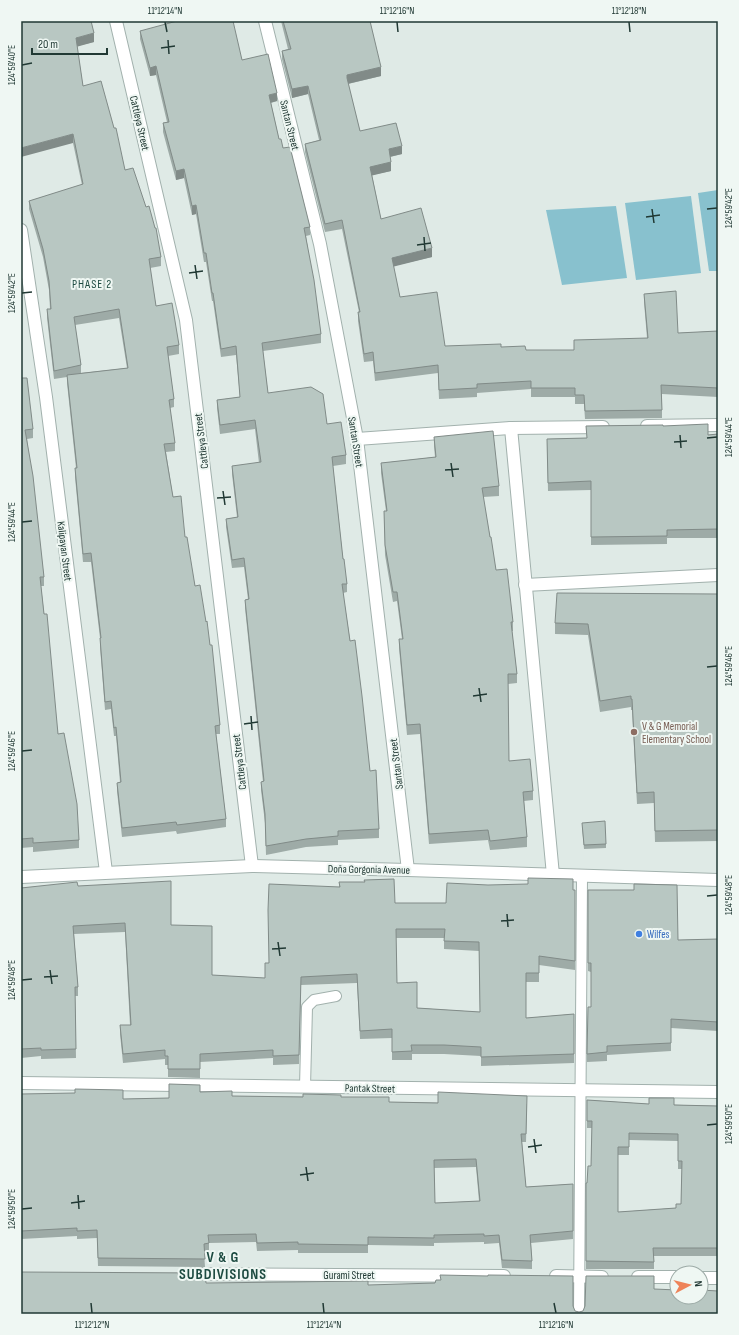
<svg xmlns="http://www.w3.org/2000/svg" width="739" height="1335" viewBox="0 0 739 1335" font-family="'Sofia Sans Condensed',sans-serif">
	<rect width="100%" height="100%" fill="#dfeae6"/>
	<g fill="#88c1ce">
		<path d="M718 190V271H709L698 193Z"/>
		<path d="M691 196 701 273 636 280 625 203Z"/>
		<path d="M616 206 627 278 562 285 546 210Z"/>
	</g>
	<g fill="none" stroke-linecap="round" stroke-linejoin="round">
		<g stroke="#a2b1ad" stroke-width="12">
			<g id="service">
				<path d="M305 1087 307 1007 314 1000 336 996"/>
				<path d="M579 1314 582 877"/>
			</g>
		</g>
		<g stroke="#a2b1ad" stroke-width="14">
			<g id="minor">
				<path d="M116 21 186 320 252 866"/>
				<path d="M265 21 320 244 357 439 408 870"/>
				<path d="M21 230 46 397 106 872"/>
				<path d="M647 426 718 425"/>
				<path d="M511 428 553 875"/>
				<path d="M357 439 511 428 603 427"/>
				<path d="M525 585 718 575"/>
				<path d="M21 877 252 866 408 870 718 880"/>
				<path d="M21 1083 718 1092"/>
				<path d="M190 1274 504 1276"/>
				<path d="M556 1276 602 1277"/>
				<path d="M638 1277H677"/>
				<path d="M701 1278H718"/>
			</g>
		</g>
		<use href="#service" stroke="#fff" stroke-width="10"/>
		<use href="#minor" stroke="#fff" stroke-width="12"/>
	</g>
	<g fill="#9eaba7" fill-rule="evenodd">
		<path d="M21 21 94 42 77 46 83 86 125 170 161 257V266L150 268 156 306 179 345V354L168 356 174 399V407L170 408 175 443V451L166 452 173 497 185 537 195 586 210 645 220 725V734H216L226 819V827L177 834 176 831 122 837 117 791V783L120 782 116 736H114L111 709 105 710 100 647V638L91 562H83L75 477V468H76L67 383V377L54 379 47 318V309H50L49 290 43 257 29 209V201L82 185 73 143ZM119 318 127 368 81 373V365L75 325Z"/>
		<path d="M281 21H370L381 76 348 84 360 131 402 154 390 157 391 171 372 175 381 219 432 257 393 266 400 297 445 346 501 347 526 350H574L647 338 644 302V294L678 333 718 331V397L662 394V418L585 419 584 404H575V397H531V389L477 393V397L439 399 438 373 375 381 373 361 364 362 358 321V312H359L342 229 325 232 305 152V144L319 140 308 94 292 98 282 59V51L288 49Z"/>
		<path d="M140 31 242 60 277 101 271 103 279 139 283 148 310 227V235L306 236 321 334V343L263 351 268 393 327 424 346 455V464L333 466 343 559 347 584V592L343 593 370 771 379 829V838L338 840V845L306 847 266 855 265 823 261 790V782H263L245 608V600L248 599 244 567 232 568 226 527V519L237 517 232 474V466L259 463 255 429 220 434 217 408V400L240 397 236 355 221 357 213 301H212L206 262H204L196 214 192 215 184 178 176 180 163 132V123L167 122 156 75 150 76 140 39Z"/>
		<path d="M21 378 33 429V438L27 439 44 577V586H41L58 734 79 840V848L33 852V847L21 848Z"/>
		<path d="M586 426H663L708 435 718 434V538H667V544L591 545V490L548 491 547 439 587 438Z"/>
		<path d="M434 437 499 486V496L483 497 496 570 513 622V631H512L517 674V683L508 684 509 761 533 791V800L524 801 527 837V847L490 850 488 840 429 844 420 734 407 735 399 648V639H402L397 601 393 602 385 555 384 511H386L381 473V463L435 457 434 446Z"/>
		<path d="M718 594V841L655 842 654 803 637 804 632 710H631V707L600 712 588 635 555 634V623Z"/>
		<path d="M582 827 606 844V848L584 849Z"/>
		<path d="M339 882 395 903H446L575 890V970L539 965V982H526V1018L574 1014V1063L481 1066V1056L444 1054H412V1060H392V1038L360 1039 357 983 301 985 299 1064 273 1065V1058L200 1062V1078L168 1077V1065H165V1059L123 1063 120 1034V1025H130L125 932 74 934 78 987V996H75L76 1058 41 1059V1056L21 1058V888L78 886 171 925 212 975 265 978 269 963 339 887ZM396 938H444V949L479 951 480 1012 417 1008 397 983Z"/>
		<path d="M718 939V1031L671 1028V1051L607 1055V1061L587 1062V1054L591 1007V972L588 971V963L678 940Z"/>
		<path d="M200 1092 232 1096 341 1097 389 1102 527 1104 526 1142H522L526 1187 573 1184V1239L531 1243 532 1261V1269L502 1268 499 1243 484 1244V1242L434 1243V1246L368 1245V1253H298V1250L257 1251 256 1242 209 1243V1252H204L205 1267 98 1266 97 1238 77 1239V1236L21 1239V1094L123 1099 169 1098ZM476 1167 479 1201 435 1203 434 1168Z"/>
		<path d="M587 1100 649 1104 718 1106V1256H654V1269H586V1183H587L591 1166 592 1128H587ZM629 1140 678 1141V1169H682L681 1204 676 1208 618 1212V1155H629Z"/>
	</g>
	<g fill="#818b88">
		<path d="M94 33V42L76 47V38Z"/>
		<path d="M156 66V75L150 76V68Z"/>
		<path d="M381 67V76L347 84V75Z"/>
		<path d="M308 86V94L292 98V89Z"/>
		<path d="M277 93V101L269 103V95Z"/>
		<path d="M73 134V143L21 157V148Z"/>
		<path d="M402 146V154L389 157V149Z"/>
		<path d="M391 162V171L370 176V167Z"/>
		<path d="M184 169V178L176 180V171Z"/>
		<path d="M196 205V214L192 215V206Z"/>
		<path d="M432 248V257L392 267V258Z"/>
	</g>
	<g fill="#b8c7c2" stroke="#818b88" fill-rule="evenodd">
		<path d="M21 21H91L94 33 76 38 83 86 101 81 114 128H116L125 170 133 168 146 207 149 206 155 228H156L161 257 149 259 156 306 172 303 179 345 167 347 174 399 169 400 175 443 164 444 173 497 181 496 185 537H187L195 586 200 585 206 622 207 621 210 645H212L220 725 215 726 226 819 177 825 176 822 122 828 117 783 121 782 116 727 114 728 111 701 105 702 100 638H101L91 553 83 554 75 468H77L67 375 128 368 119 309 74 317 81 365 54 371 47 309H51L49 281 43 249 29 201 83 184 73 134 21 148Z"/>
		<path d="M177 21H233L242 60 268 54 277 93 269 95 279 139H281L283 148 290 147 310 227 304 228 314 280 321 334 262 343 268 393 311 387 323 394 327 424 341 422 346 455 332 457 343 559H344L347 584H342L350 641 355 640 362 696 370 771 376 770 379 829 338 831V836L306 839 266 846 265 814 261 782 264 781 245 600 249 599 244 558 232 560 226 519 238 517 232 466 261 462 255 420 220 425 217 400 240 397 236 346 221 349 213 293H212L206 253H204L196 205 192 206 184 169 176 171 163 123 169 122 156 66 150 68 140 31Z"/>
		<path d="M283 21H370L381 67 347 75V78L360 131 396 123 402 146 389 149 391 162 370 167 381 219 421 208 432 248 392 258 400 297 437 292 445 346 501 344V347L525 346 526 350H574V340L648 338 644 294 676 291 678 333 718 331V388L661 385 662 410 585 411 584 395H575V388H531V381L477 384V388L439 390 438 365 375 373 373 352 364 354 358 312H360L342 220 325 224 305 144 321 140 308 86 292 89 282 51 291 49Z"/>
		<path d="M21 378H27L33 429 25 430 33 476 44 577H40L44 614H47L58 734 64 733 77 804 79 840 33 843V838L21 839Z"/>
		<path d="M708 424V435L718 434V529L667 530V536L591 537V481L548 483 547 439 587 438 586 426 663 425V426Z"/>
		<path d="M493 431 499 486 482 488 490 537H491L496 570 507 569 513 622H511L517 674H508L509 761 530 759 533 791 523 792 527 837 490 841 488 830 429 834 420 724 407 725 399 639H403L397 592H393L385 545 384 511H387L381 463 436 457 434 437Z"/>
		<path d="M557 593 718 594V830L655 831 654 792 637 793 632 699H631V696L600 701 588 624 555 623Z"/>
		<path d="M605 821 606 844 584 845 582 823Z"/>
		<path d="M528 878 573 879V890H575V961L539 956V973H526V1018L574 1014V1054L481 1057V1047L444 1045H411L412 1051 392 1052V1029L360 1031 357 974 301 977 299 1055 273 1056V1050L200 1054V1069H168V1056H165V1050L123 1054 120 1025H131L125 923 73 926 78 987H75L76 1049 41 1050V1048L21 1049V888L77 882 78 886 171 881V925L212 926V975L265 978V963H269L268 910 269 884 340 887 339 882H365L364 880 394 879 395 903H446L447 883 488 885 528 884ZM396 929H445L444 941 479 942 480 1012 417 1008V982L397 983Z"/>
		<path d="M634 884 677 885 678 940 718 939V1022L671 1019V1043L607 1046V1052L587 1054 588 1007H591V963H588V890H634Z"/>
		<path d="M169 1084 200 1085V1092L232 1091V1096L303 1097V1094L341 1095V1097H389V1102L438 1103V1092L527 1096 526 1134H521L526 1187 573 1184V1231L530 1235 532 1261 502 1260 499 1235 484 1236V1234L434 1235V1238L368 1237V1245L298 1244V1242L257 1243 256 1234 208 1235 209 1243 204 1244 205 1259 98 1258 97 1230 77 1231V1228L21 1231V1094L75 1093V1089L123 1090V1099L169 1098ZM476 1159 480 1201 435 1203 434 1160Z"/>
		<path d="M649 1098H674V1105L718 1106V1248H653L654 1262 586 1261V1183H587L588 1166H591L592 1121H587V1100L649 1104ZM629 1133 678 1134V1161H682L681 1204H676V1208L618 1212V1147H629Z"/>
		<path d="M21 1272 205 1273 206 1283 368 1281V1285L435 1283 436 1280H441L440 1275 488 1276V1275L573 1276V1306L575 1311 579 1312 583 1311 585 1306 586 1276H654V1289L677 1290V1297H701V1290L718 1291V1314H21Z"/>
	</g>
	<path fill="none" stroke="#213934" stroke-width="1.5" d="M165 22 167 32M397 22 398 32M629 22 630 32M168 40 169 54M161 48 175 46M22 65 32 63M652 209 654 223M707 209 717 208M646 217 660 215M424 237 425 251M417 245 431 243M195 265 197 279M189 273 203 271M22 293 32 292M680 435 681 448M707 438 717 437M674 442 687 441M451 463 453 477M445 470 459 469M223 491 225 505M217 498 231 497M22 522 32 521M707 667 717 666M479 688 481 702M473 696 487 694M251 716 252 730M244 724 258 722M22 751 32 750M707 896 717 895M507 914 508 927M501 921 514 920M278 942 280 956M272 949 286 948M50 970 52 984M44 977 58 976M22 980 32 979M707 1125 717 1124M534 1139 536 1153M528 1147 542 1145M306 1167 308 1181M300 1175 314 1173M78 1195 79 1209M71 1203 85 1201M22 1209 32 1208M91 1303 92 1313M323 1303 324 1313M554 1303 556 1313"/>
	<circle fill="#8d6e63" stroke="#eff7f3" stroke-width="1.5" cx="634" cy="732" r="4"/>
	<circle fill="#3f7fe0" stroke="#eff7f3" stroke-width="1.5" cx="639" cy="934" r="4"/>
	<g text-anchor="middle" stroke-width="4" stroke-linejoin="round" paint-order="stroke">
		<g font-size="11" fill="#213934" stroke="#eff7f3">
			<text transform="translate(140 123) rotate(77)" y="4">Cattleya Street</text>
			<text transform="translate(290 125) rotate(76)" y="4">Santan Street</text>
			<text transform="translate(201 441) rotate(-97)" y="4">Cattleya Street</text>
			<text transform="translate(356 442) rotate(81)" y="4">Santan Street</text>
			<text transform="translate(65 551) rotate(83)" y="4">Kalipayan Street</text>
			<text transform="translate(239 762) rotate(-97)" y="4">Cattleya Street</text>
			<text transform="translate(396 764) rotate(-97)" y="4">Santan Street</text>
			<text transform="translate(369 869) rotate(1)" y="4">Doña Gorgonia Avenue</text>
			<text transform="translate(370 1088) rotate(1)" y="4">Pantak Street</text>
			<text x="349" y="1279">Gurami Street</text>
		</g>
		<g font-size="11" fill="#785e54" stroke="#eff7f3" text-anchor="start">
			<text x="642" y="730">V &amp; G Memorial<tspan x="642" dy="13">Elementary School</tspan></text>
		</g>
		<g font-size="11" fill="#366cbe" stroke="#eff7f3" text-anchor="start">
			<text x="647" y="938">Wilfes</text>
		</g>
		<g font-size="12" letter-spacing="1" fill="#1d4b41" stroke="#eff7f3">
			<text x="92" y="288">PHASE 2</text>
		</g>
		<g font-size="15" font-weight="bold" letter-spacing="1" fill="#1d4b41" stroke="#eff7f3">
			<text x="223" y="1262">V &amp; G<tspan x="223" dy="17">SUBDIVISIONS</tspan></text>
		</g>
	</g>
	<rect width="739" height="1335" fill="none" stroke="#eff7f3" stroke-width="44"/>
	<g transform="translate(689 1285) rotate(83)"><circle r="19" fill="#eff7f3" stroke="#9daba7"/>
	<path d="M0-3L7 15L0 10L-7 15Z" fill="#ee8359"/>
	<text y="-6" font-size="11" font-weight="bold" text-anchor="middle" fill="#213934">N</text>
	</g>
	<path d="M32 48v6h75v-6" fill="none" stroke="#213934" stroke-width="2"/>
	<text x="38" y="48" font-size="12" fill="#213934" stroke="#eff7f3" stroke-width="3" paint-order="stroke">20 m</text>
	<rect x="22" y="22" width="695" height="1291" fill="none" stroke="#213934" stroke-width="1.5"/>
	<g font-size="10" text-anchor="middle" fill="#213934">
		<text x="165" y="14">11°12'14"N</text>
		<text x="397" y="14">11°12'16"N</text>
		<text x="629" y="14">11°12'18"N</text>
		<text transform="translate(11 65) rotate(-90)" y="4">124°59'40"E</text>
		<text transform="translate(728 208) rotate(-90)" y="4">124°59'42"E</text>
		<text transform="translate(11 293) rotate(-90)" y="4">124°59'42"E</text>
		<text transform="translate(728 437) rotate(-90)" y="4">124°59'44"E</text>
		<text transform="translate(11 522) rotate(-90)" y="4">124°59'44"E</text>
		<text transform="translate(728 666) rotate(-90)" y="4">124°59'46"E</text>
		<text transform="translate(11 751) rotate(-90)" y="4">124°59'46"E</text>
		<text transform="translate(728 895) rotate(-90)" y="4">124°59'48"E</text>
		<text transform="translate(11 980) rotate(-90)" y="4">124°59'48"E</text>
		<text transform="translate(728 1124) rotate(-90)" y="4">124°59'50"E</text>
		<text transform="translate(11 1209) rotate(-90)" y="4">124°59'50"E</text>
		<text x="92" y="1328">11°12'12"N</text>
		<text x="324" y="1328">11°12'14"N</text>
		<text x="556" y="1328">11°12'16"N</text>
	</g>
</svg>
